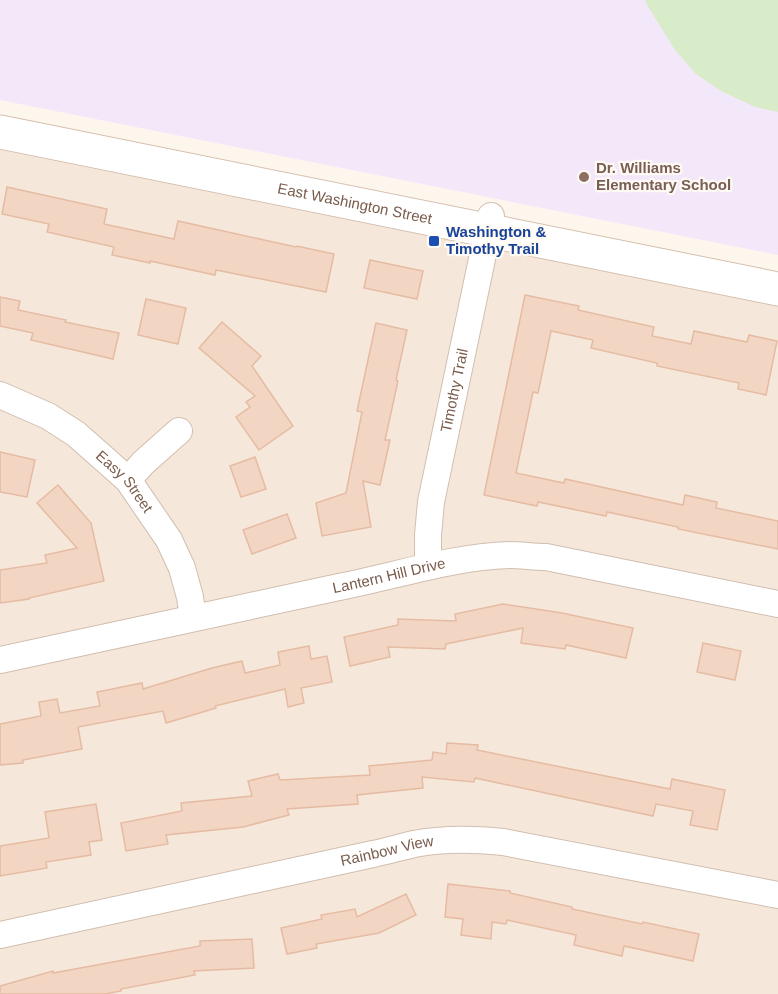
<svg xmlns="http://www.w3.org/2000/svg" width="778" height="994" viewBox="0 0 778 994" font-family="Arial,sans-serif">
	<rect width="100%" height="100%" fill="#fdf6ec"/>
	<path fill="#f5e8da" d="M0 150 778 306V994H0Z"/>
	<path fill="#f3e8fa" d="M0 0H778V255L0 100Z"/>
	<path fill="#d8ecc9" d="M645 0H778V112L755 107 721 91 696 74 675 50 647 5Z"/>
	<g fill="#f3d5c3" stroke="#e6bba3" stroke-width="1.5">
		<path d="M7 187 107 209 104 224 174 239 178 221 296 247 297 246 334 254 326 292 216 270 215 275 150 261V263L112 255 114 247 47 232 49 224 2 214Z"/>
		<path d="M370 260 423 271 417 299 364 288Z"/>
		<path d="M525 295 579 306 578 310 654 327 652 336 691 344 694 331 747 342 749 335 777 341 766 395 738 389 739 383 657 366V363L591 348 593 340 551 331 538 393 533 392 516 473 564 483 565 479 683 505 685 495 717 502 716 508 778 521V549L678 529V527L607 512 606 516 538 502 537 506 484 495Z"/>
		<path d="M0 297 20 301 18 310 66 320 65 322 119 333 113 359 31 340 33 333 0 326Z"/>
		<path d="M146 299 186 308 178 344 138 335Z"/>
		<path d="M222 322 261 356 252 366 293 426 259 450 236 417 250 407 246 402 255 396 199 348Z"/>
		<path d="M376 323 407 330 396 380 398 381 385 440H390L380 485 363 481 371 527 322 536 316 503 346 493 362 412 357 411Z"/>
		<path d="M0 452 35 460 27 497 0 492Z"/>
		<path d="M255 457 266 489 241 497 230 466Z"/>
		<path d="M58 485 91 523 104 581 29 598V599L0 603V570L47 563 45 555 77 548 37 503Z"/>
		<path d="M287 514 296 538 252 554 243 530Z"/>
		<path d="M503 604 562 613 633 628 626 658 566 645 565 649 521 643 523 628 446 644 445 649 388 647 390 657 350 666 344 637 398 625V619L456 621 455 614Z"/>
		<path d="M703 643 741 651 735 680 697 672Z"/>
		<path d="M309 646 311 659 327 656 332 682 301 688 304 703 288 707 285 689 215 706 216 708 166 723 163 711 78 727 82 749 23 760V763L0 765V724L41 716 39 702 57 699 60 713 100 706 97 692 142 683 143 689 212 668 242 661 245 673 280 665 278 652Z"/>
		<path d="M447 743 478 745 477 750 670 789 672 779 725 790 717 830 690 825 693 811 656 804 653 816 475 778 474 782 422 777 423 788 357 795 358 804 287 809 289 815 243 827 166 835 168 844 126 851 121 823 182 811 181 803 252 796 248 781 278 774 280 780 370 775 369 766 432 760 433 752 446 754Z"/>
		<path d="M96 804 102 840 89 842 91 855 46 862 47 868 0 876V846L49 838 45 812Z"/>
		<path d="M448 884 510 891V893L572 907V909L642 924 643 922 699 934 693 961 624 946 622 956 574 945 576 935 507 920 506 924 492 922 491 939 461 935 463 919 445 917Z"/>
		<path d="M406 894 416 915 379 933 316 944 317 948 287 954 281 928 322 919 321 915 355 909 357 917Z"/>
		<path d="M252 939 254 968 194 971 195 975 121 989V991L105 994H0V986L53 971V973L200 946V941Z"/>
	</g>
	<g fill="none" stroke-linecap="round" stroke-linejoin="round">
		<g stroke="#d1beb0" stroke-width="28">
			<g id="street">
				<path id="s1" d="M0 395 48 416 76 434 128 480 169 540 182 568 190 597 193 618"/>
				<path d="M128 480 143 463 179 431"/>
				<path id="s2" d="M428 566V535L431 502 491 216"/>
				<path id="s3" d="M0 660C113 636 226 611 339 587 396 576 451 557 509 555 521 555 534 557 546 557L778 604"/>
				<path id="s4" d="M0 935 373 854C387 851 401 847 414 844 444 838 474 839 503 842L778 895"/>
			</g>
		</g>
		<g stroke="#d6c0b0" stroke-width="35">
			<g id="secondary">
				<path id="s5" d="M0 132 778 289"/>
			</g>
		</g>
		<use href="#street" stroke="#fff" stroke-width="26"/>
		<use href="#secondary" stroke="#fff" stroke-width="33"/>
	</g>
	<circle fill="#8d6e63" stroke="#fffaf3" stroke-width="2" cx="584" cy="177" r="6"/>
	<rect fill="#1a4fb4" stroke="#fffaf3" stroke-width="2" x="428" y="235" width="12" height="12" rx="3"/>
	<g text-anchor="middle" stroke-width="4.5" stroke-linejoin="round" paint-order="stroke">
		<g font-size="15" font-weight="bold" fill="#785e54" stroke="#fffaf3" text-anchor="start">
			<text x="596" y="173">Dr. Williams<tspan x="596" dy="17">Elementary School</tspan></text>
		</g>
		<g font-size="15" fill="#7a5c4d" stroke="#fffaf3">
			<text dy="5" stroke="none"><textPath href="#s5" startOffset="362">East Washington Street</textPath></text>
			<text dy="5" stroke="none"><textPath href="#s2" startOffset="178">Timothy Trail</textPath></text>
			<text dy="5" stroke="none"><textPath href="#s1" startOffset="154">Easy Street</textPath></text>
			<text dy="5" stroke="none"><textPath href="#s3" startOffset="398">Lantern Hill Drive</textPath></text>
			<text dy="5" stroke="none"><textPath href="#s4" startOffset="396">Rainbow View</textPath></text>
		</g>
		<g font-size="15" font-weight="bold" fill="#164399" stroke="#fffaf3" text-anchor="start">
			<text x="446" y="237">Washington &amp;<tspan x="446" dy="17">Timothy Trail</tspan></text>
		</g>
	</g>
</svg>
